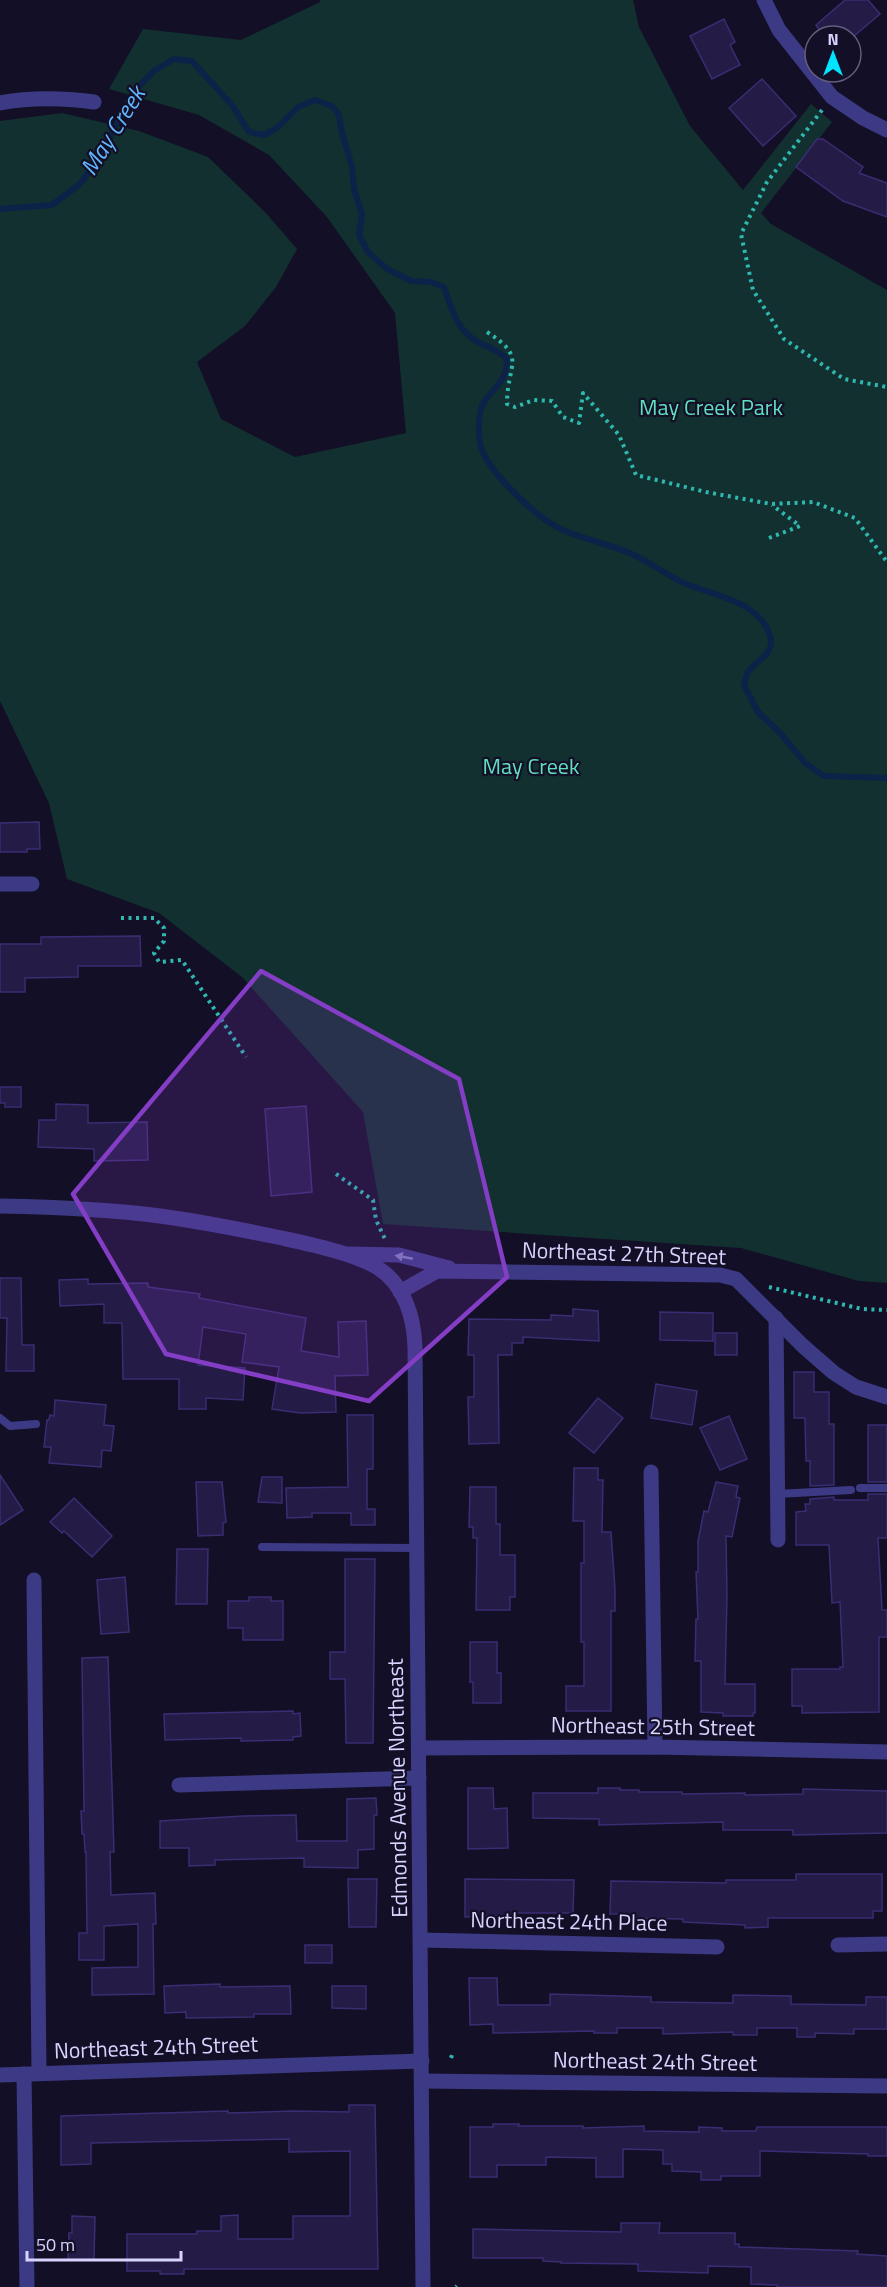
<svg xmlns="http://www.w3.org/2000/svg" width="887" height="2287" viewBox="0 0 887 2287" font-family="'Titillium Web',sans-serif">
	<rect width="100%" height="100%" fill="#130f26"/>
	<path fill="#12302f" d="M320 0H633L639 27 690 126 743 190 811 104 832 122 761 213 771 224 887 290V1283L859 1281 741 1248 383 1224 363 1112 242 977 159 913 67 879 49 803 0 701V121L62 113 139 131 208 157 265 212 297 249 276 287 245 326 197 362 221 419 295 457 406 433 395 313 327 217 269 155 199 115 109 89 143 29 241 40 320 2Z"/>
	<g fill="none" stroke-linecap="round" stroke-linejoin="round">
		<path stroke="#0c2248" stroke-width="6" d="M0 209 52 205 80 184 101 155 132 93 154 71 174 59 192 61 232 105 249 132 264 135 277 128 298 107 315 100 332 106 339 115 342 133 352 167 354 189 362 214 359 235 368 252 387 269 411 281 431 282 444 287C452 309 456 330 478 342 491 349 496 349 507 359 508 383 489 390 482 406 478 417 478 436 481 447 489 473 538 519 563 530 585 540 610 544 632 554 650 562 666 575 684 583 712 595 760 601 770 636 776 654 756 660 748 672 746 675 745 682 744 685L758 712 781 734 805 763 824 776 887 778"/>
	</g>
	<g fill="#241b47" stroke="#3b2d73" stroke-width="1.5">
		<path d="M845 0H868L880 14 854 36H824L816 25Z"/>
		<path d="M724 19 735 42 730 45 740 65 712 79 690 36Z"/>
		<path d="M762 79 796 116 763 146 729 108Z"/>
		<path d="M817 139H823L863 167 859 173 887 183V217L843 201 796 167Z"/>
		<path d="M39 822 40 849H27V852H0V823Z"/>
		<path d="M140 936 141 966H78V977L25 978V992H0V944H41V937Z"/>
		<path d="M0 1087H21V1107H5V1103H0Z"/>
		<path d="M56 1104 88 1105V1123L147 1122 148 1160 94 1161V1149L38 1147 39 1120H56Z"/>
		<path d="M306 1106 312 1192 271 1196 265 1109Z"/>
		<path d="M0 1278H21L22 1345H34V1371H6L7 1318H0Z"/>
		<path d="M88 1279V1284L148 1283V1287L200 1294 199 1298 306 1318 301 1351 339 1357 338 1322 366 1321 368 1375 335 1376 336 1412 300 1413 272 1409 279 1367 242 1362 246 1334 203 1327 198 1365 245 1368 243 1400 206 1398V1409H179V1379H123L122 1323H104V1304L60 1306 59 1280Z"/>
		<path d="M573 1309 598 1311 599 1341 523 1337V1343H512V1355H498L499 1443 469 1444 468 1397H474V1355H468L469 1319 551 1320V1315L573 1316Z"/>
		<path d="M660 1312 713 1313V1341L660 1340Z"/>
		<rect x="715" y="1333" width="22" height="22"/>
		<path d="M794 1372H814V1392H829V1424H834V1485L810 1486V1461H806L805 1418H794Z"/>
		<path d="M656 1384 697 1391 692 1425 651 1418Z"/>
		<path d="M598 1398 623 1418 594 1453 569 1433Z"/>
		<path d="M55 1400 106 1405 104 1425 114 1426 111 1451 102 1450 101 1467 49 1463 51 1447H44L47 1420H49L50 1415 54 1416Z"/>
		<path d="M347 1415H373V1469H367V1509H375V1525H351V1513H312V1517L287 1518 286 1488 348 1487Z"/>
		<path d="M729 1416 747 1459 720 1470 700 1428Z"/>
		<rect x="868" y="1425" width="19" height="57"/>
		<path d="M574 1468H598V1480H603L602 1532H611L615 1589V1611H611V1711H566V1686H584V1642H581V1563H584V1521H573Z"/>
		<path d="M0 1475 23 1510 0 1525Z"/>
		<path d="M262 1477H282V1503L258 1502Z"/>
		<path d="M196 1482H222L226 1522 223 1523V1535L198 1536Z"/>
		<path d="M716 1482 738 1486 736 1497 740 1498 732 1537 726 1536 727 1595 725 1684H755V1713H753V1716H723V1713L701 1712V1661H695L696 1619H698L696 1572H698V1541L704 1511 708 1512Z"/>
		<path d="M470 1487H496V1524H500V1555H515V1597H510V1610H476L477 1538H473V1527H469Z"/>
		<path d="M868 1494H887V1538H878L882 1610H887V1637H879V1712L802 1713V1706H792V1669H840V1667H843L840 1602 832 1603 829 1545H796V1512L806 1511 805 1504H810V1499L834 1497V1500H868Z"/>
		<path d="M74 1498 112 1536 92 1557 64 1531 62 1533 50 1522Z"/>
		<path d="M177 1549H208L207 1604H176Z"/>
		<path d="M345 1559H375L373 1743H346L345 1679H330V1652H345Z"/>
		<path d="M125 1577 129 1632 101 1634 97 1580Z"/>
		<path d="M249 1597H271V1601H283V1640H243V1628H228V1601H249Z"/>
		<path d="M470 1642H497V1673H501V1703H473V1682H470Z"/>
		<path d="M108 1657 114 1852H110L111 1895 155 1893 156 1924H153L154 1994 92 1995V1968L138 1967V1924L104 1926V1960H79V1933H87L86 1852H85L84 1834H82L81 1811H84L82 1658Z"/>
		<path d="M293 1711V1714L300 1713 301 1736 293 1737V1740L241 1741V1738L165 1740 164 1714Z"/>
		<path d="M468 1788H493L494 1809 507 1808 508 1848 468 1849Z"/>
		<path d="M598 1788H620V1790H639V1792H682V1794L745 1793V1795L803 1794V1789L887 1791V1833L793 1835V1830H723V1822L599 1825V1819L533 1818V1793H598Z"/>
		<path d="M376 1798 377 1815H374V1849L358 1850V1868L304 1867V1858L215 1860V1865L189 1866V1848H160V1821L243 1816 296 1815 297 1841H347V1799Z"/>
		<path d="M796 1874H882V1911H873V1918H768V1927L745 1928V1925L683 1922V1919L621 1918V1914H610L611 1881 726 1883V1880H796Z"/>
		<path d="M348 1879H377L376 1927H349Z"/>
		<path d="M465 1879 574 1880 573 1913H514V1915L465 1917Z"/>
		<rect x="305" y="1945" width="27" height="18"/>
		<path d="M469 1978H497L498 2005H550V1994L651 1997V2002L733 2003V1995L791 1996V2004L866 2005V1997H887V2029H854V2034L815 2033V2037H797V2028H757V2035H733V2032L663 2034V2028H617V2033H594V2031L493 2033V2024L470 2025Z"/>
		<path d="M220 1984V1987L290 1986 291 2014H254V2017L186 2018V2012L165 2013 164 1986Z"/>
		<path d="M332 1986H366V2009L332 2008Z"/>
		<path d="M349 2105H375L378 2269H184V2274H160V2271H127V2234H197V2231H221V2216L238 2215V2239H293V2216H350V2151L289 2152V2139L91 2143V2164L61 2165V2116L228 2111V2113L294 2111 349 2112Z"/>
		<path d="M493 2124H519L518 2126H583V2128L644 2126V2131L699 2132V2127L722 2128V2131H756L757 2127H887V2156H868V2154L760 2151V2176H721V2180H701V2172L672 2171V2164H663V2150L623 2149V2177H596V2158L546 2157V2165H497V2177H470V2127H493Z"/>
		<path d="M72 2216 95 2217 94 2260H68L69 2233H72Z"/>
		<path d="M621 2223H660L659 2233H735V2244H739V2247L858 2251 857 2254 887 2256V2287H777V2285L751 2284V2267L708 2266V2273L638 2271V2264L561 2263V2262L543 2261V2258H473V2229L621 2232Z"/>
	</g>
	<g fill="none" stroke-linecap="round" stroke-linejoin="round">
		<g stroke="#2fb8b0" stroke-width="4" stroke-dasharray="3 4.5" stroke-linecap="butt">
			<path d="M822 110 767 182 741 234 753 290 784 339 844 379 887 387"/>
			<path d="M487 332C528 358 507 363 507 404L515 407 534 400 552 401 563 417 579 423 583 393 619 435 636 475 706 492 771 504 813 502 855 518 887 562"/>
			<path d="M769 538 800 526 772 505"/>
			<path d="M121 918H154L164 928V941L154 953 159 962 182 960 246 1057"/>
			<path d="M336 1174 373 1200 376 1220 385 1239"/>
			<path d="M769 1287 862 1309 887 1310"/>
			<path d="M451 2058 452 2055"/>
			<path d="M456 2287 457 2286"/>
		</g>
		<g stroke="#3d3a85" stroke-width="8">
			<path d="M0 1418 10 1426 36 1424"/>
			<path d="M860 1488H887"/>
			<path d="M777 1494 851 1490"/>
			<path d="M262 1547 417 1548"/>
		</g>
		<g stroke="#3d3a85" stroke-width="15">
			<path d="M764 0 779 30 832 97 863 118 887 130"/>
			<path d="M0 103C31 97 63 98 94 102"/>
			<path d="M0 884H32"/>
			<path d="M349 1254 399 1255 449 1268"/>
			<path d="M400 1292 437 1271 720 1275 736 1279 803 1346 834 1373 856 1387 887 1397"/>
			<path d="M776 1318 778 1540"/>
			<path d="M651 1472 655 1747"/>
			<path d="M34 1580 39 2073"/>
			<path d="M419 1748 655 1747 887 1752"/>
			<path d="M179 1785 419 1778"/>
			<path d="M421 1940 717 1947"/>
			<path d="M838 1945 887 1944"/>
			<path d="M24 2074 27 2287"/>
			<path d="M0 2075 422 2061"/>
			<path d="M422 2081 887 2086"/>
		</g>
		<path stroke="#3d3a85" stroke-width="15" d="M0 1206C54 1207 107 1209 160 1216 199 1221 238 1229 277 1237 304 1243 355 1253 378 1268 405 1285 414 1318 415 1347L423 2287"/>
	</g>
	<defs><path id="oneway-solid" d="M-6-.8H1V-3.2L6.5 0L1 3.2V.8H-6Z" transform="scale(1.5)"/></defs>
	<use fill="#837fbc" href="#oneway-solid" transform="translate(404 1257) rotate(-169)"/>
	<path fill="#843dc5" fill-opacity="0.2" stroke="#843dc5" stroke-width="4.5" stroke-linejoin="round" d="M261 971 459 1079 507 1277 369 1401 166 1354 73 1194Z"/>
	<g text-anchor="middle" stroke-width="4.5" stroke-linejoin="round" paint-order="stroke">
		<g font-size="22" fill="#5fe0c0" stroke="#130f26">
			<text x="711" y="415">May Creek Park</text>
			<text x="531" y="774">May Creek</text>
		</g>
		<g font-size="22" fill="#d9d4ff" stroke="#130f26">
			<text transform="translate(624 1253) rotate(2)" y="8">Northeast 27th Street</text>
			<text transform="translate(653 1726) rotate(1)" y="8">Northeast 25th Street</text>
			<text transform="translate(397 1788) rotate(-91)" y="8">Edmonds Avenue Northeast</text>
			<text transform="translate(569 1921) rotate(1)" y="8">Northeast 24th Place</text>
			<text transform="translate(156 2047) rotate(-2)" y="8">Northeast 24th Street</text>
			<text transform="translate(655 2061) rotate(1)" y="8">Northeast 24th Street</text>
		</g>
		<g font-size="24" font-style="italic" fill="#62b6ff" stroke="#130f26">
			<text transform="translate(113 131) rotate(-58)" y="8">May Creek</text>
		</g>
	</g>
	<g transform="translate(833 54)"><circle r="28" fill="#130f26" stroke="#625e7d" stroke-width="1.5"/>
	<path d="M0-4.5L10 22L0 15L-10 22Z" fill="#00e5ff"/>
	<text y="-9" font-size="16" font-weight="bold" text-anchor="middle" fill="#d9d4ff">N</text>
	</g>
	<path d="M27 2251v9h154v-9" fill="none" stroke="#d9d4ff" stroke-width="3"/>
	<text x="36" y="2251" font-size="18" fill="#d9d4ff" stroke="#130f26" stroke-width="4.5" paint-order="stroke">50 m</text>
</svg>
